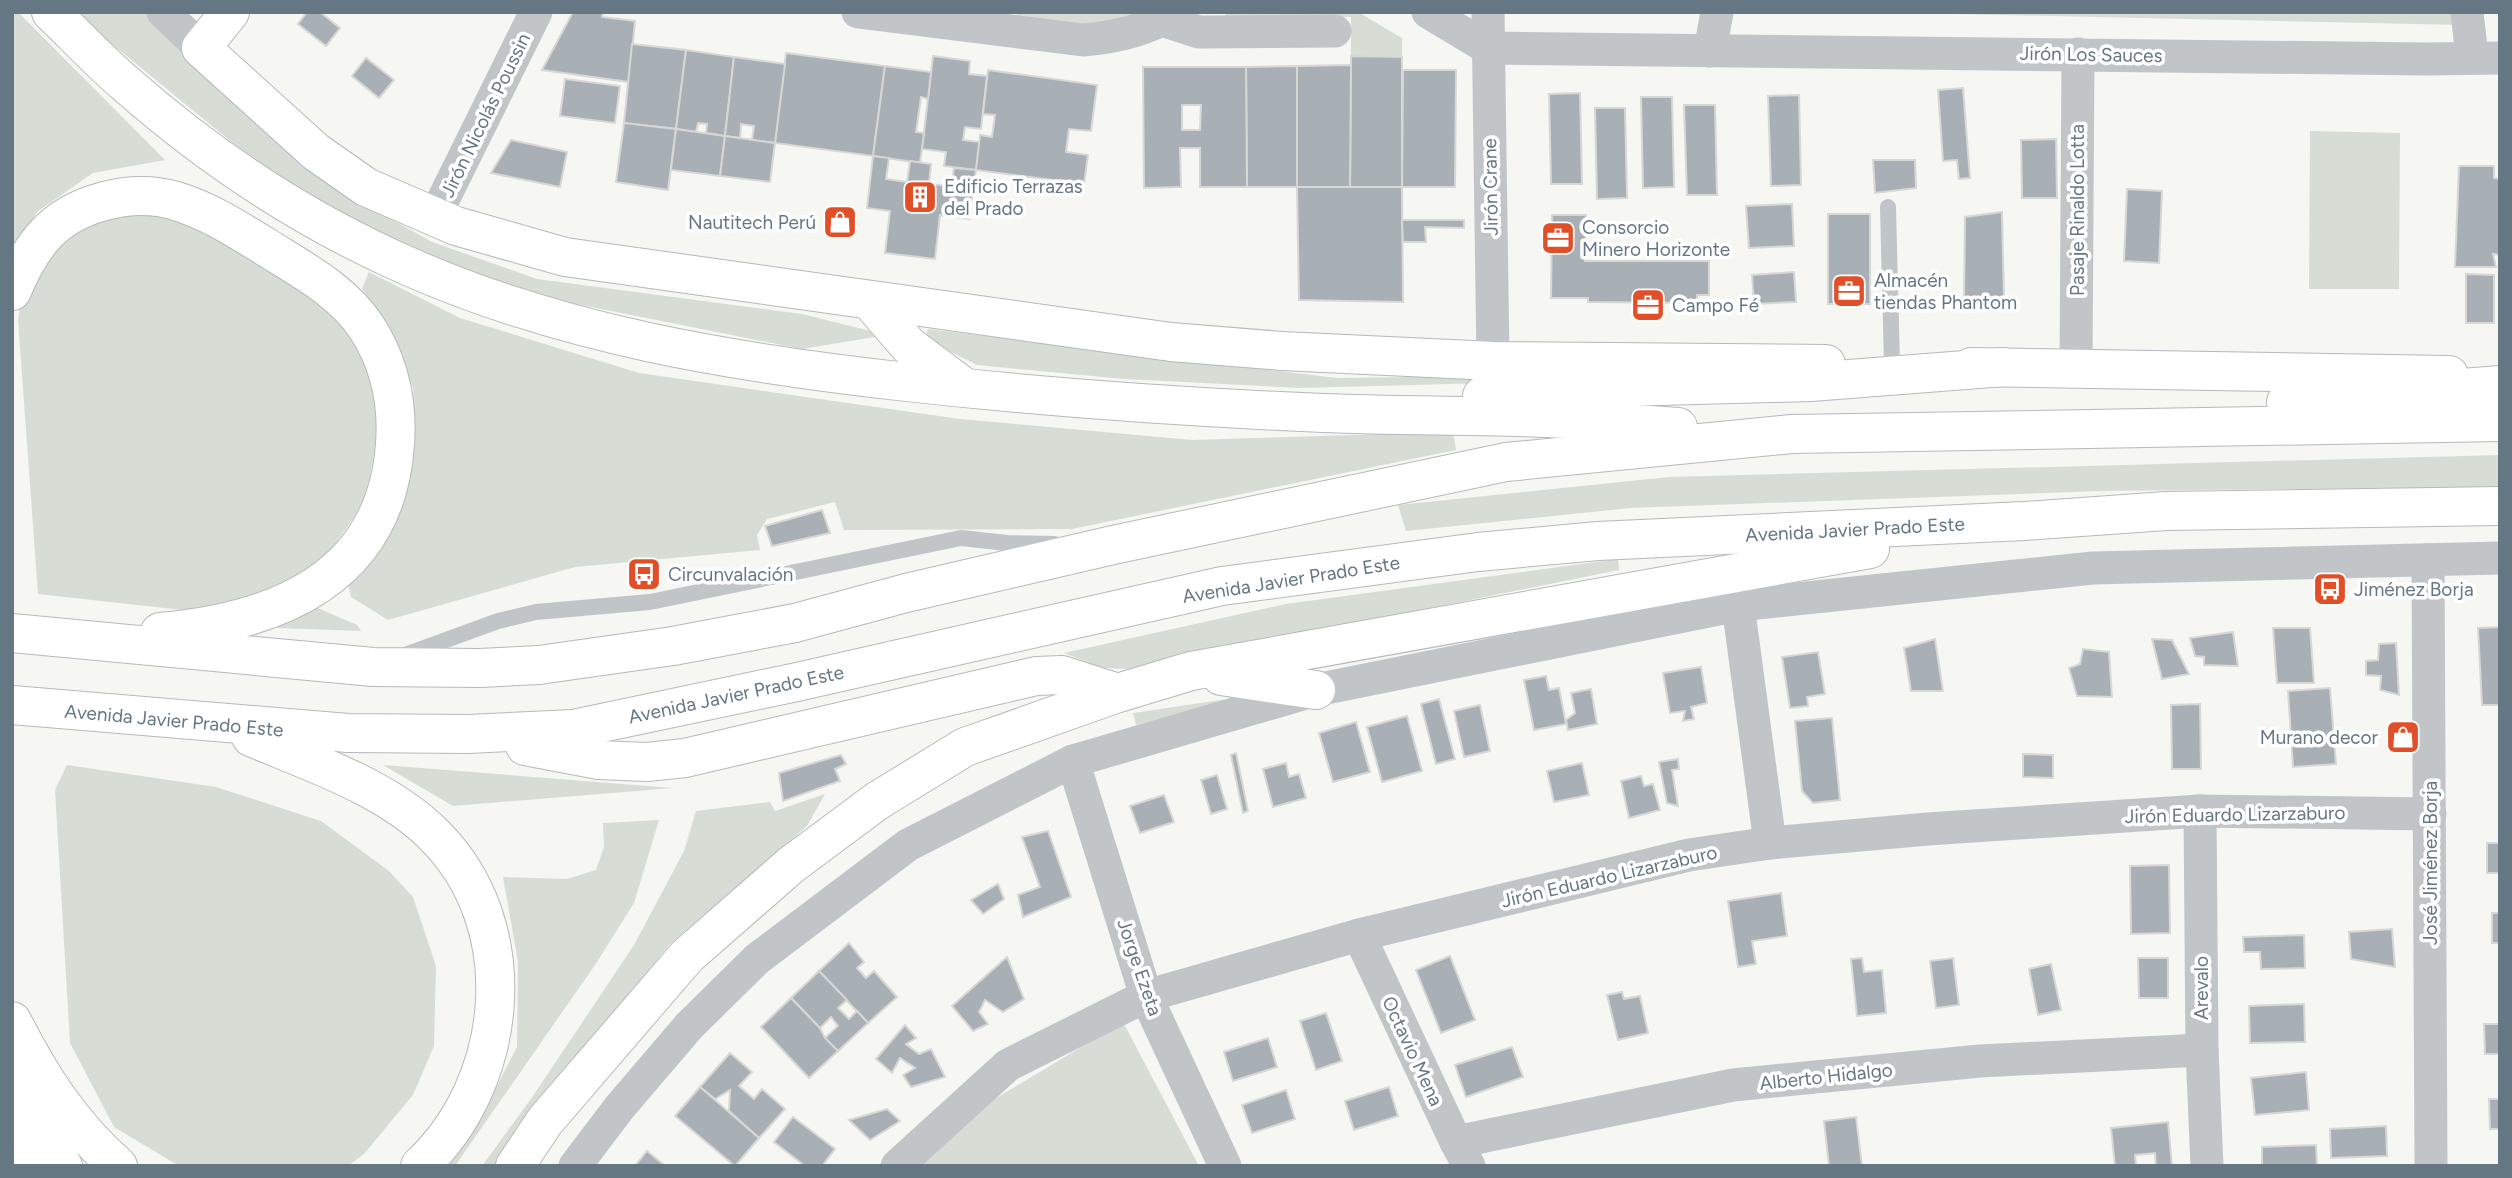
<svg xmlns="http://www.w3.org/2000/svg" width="2512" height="1178" viewBox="0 0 2512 1178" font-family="Figtree,sans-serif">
	<rect width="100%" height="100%" fill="#f6f6f3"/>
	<g fill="#d7ddd4">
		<path d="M12 12H18L165 160 93 173 37 212 12 255Z"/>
		<path d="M78 12H153L358 200 432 242 537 279 802 314 887 335 802 349 551 299 420 254 290 190 101 35Z"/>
		<path d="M1017 12H1145L1096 25 1016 20Z"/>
		<path d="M1228 12H1358L1402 38V57L1351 56V17L1221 19Z"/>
		<path d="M1867 12H2462L2463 25Z"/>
		<path d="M2310 131 2400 133 2399 289H2309Z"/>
		<path d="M123 213 184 219 327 305 356 343 372 383 378 431 370 477 364 498 353 519 329 552 314 565 275 592 200 612 38 594 18 320 21 301 40 262 79 229Z"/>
		<path d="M369 272 460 318 639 373 960 419 1192 440 1453 432 1456 450 1072 529 844 530 835 502 767 519 757 535 760 550 575 567 388 620 351 597 348 583 414 434 413 388 394 336 362 289Z"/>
		<path d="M928 329 1337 378 1561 375 1559 381 1299 388 1124 379 977 365 925 339Z"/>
		<path d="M2500 455V487L2100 491 1630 508 1406 531 1398 505 1669 477Z"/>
		<path d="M1618 559 1619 570 1128 669 1102 668 1064 653 1286 604Z"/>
		<path d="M311 605 357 625 361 631 277 628 279 622Z"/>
		<path d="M1268 693 1136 725 1133 713Z"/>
		<path d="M67 765 216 787 321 821 389 871 413 897 436 966 434 1046 413 1095 364 1154 348 1166H179L114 1127 70 1043 55 790Z"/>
		<path d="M383 765 673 788 453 806Z"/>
		<path d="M825 794 807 826 670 944 612 1016 500 1166H482L533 1096 634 945 684 851 696 811 770 802 775 811Z"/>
		<path d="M659 820 634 903 595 965 455 1166H437L482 1115 517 1047 518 962 503 877 567 879 596 870 604 847 603 823Z"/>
		<path d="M1123 1022 1199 1166H918L988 1103Z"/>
	</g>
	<g fill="#a8b0b5" stroke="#d7d7d5" stroke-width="2" fill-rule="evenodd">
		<path d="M307 12H320L340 28 326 46 298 24Z"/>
		<path d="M573 12H603L602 17 635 21 629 82 542 70Z"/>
		<path d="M632 44 686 50 676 129 624 123Z"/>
		<path d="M686 50 734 57 725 136 706 133 707 124 698 123 696 132 676 129Z"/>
		<path d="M786 53 885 66 873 156 775 143Z"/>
		<path d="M933 56 970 61 969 74 987 76 981 129 965 127 963 140 980 142 976 170 944 166 946 152 922 149Z"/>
		<path d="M1351 56 1402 57V187H1350Z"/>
		<path d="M734 57 785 64 775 143 752 140 754 126 741 124 740 138 725 136Z"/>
		<path d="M366 58 394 80 379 98 352 76Z"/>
		<path d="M1351 65 1350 187H1297V66Z"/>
		<path d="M885 66 931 72 928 99 921 97 916 132 924 133 920 163 873 156Z"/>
		<path d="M1297 66V187H1247L1246 67Z"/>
		<path d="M1143 67H1246L1247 187H1200V148H1180L1181 187 1144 188ZM1182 105H1201L1200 130H1182Z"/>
		<path d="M988 70 1097 85 1091 131 1069 129 1066 152 1088 155 1084 184 976 170 980 135 992 137 995 115 983 114Z"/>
		<path d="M1403 70H1456L1455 187H1402Z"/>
		<path d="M565 79 620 86 615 123 560 116Z"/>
		<path d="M1963 88 1970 178 1959 179 1957 160 1943 161 1938 90Z"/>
		<path d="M1580 93 1582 184H1551L1549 94Z"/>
		<path d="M1799 95 1801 185 1771 186 1768 96Z"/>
		<path d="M1641 97H1672L1674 187 1643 188Z"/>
		<path d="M1684 105H1715L1717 195H1687Z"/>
		<path d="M1595 108H1625L1627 198 1597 199Z"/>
		<path d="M624 123 676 129 668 190 616 182Z"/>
		<path d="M676 129 725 136 720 176 671 170Z"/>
		<path d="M725 136 775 143 770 182 720 176Z"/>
		<path d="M2056 139 2057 198H2022L2021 140Z"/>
		<path d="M511 140 567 152 560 187 491 173Z"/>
		<path d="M873 156 889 158 886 179 907 182 910 161 931 164 929 184 951 186 954 168 976 170 969 219 940 215 935 259 885 253 890 211 867 208Z"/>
		<path d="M1873 160H1915L1916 188 1875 193Z"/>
		<path d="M2459 166H2494V178L2500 179V255L2493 254 2496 267H2455Z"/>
		<path d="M1297 187H1402L1403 302 1299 300Z"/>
		<path d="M2127 189 2162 191 2159 263 2124 261Z"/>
		<path d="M1792 204 1794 246 1749 248 1746 206Z"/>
		<path d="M2002 212 2004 300 1964 301 1965 217Z"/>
		<rect x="1828" y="214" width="42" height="90"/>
		<path d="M1552 215H1586L1585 261H1709V295H1697V303L1588 302V298H1551Z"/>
		<path d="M1402 220H1464V228L1425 227 1426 242H1403Z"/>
		<path d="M1794 272 1796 302 1754 304 1752 275Z"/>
		<path d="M2466 274 2494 275V323H2466Z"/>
		<path d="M822 510 830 533 772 546 765 526Z"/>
		<path d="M2500 627V705H2482L2478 628Z"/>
		<path d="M2273 628H2310L2314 683H2277Z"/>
		<path d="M2233 632 2238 666 2204 665V657L2195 656 2190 638Z"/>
		<path d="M1935 639 1943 691H1911L1904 648Z"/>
		<path d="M2152 639 2172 640 2189 674 2162 679Z"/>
		<path d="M2396 643 2399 695 2380 690 2381 676 2366 675V661L2378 660 2379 644Z"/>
		<path d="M2083 649 2109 652 2112 697 2077 696 2069 668 2080 664Z"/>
		<path d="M1818 652 1825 694 1807 697 1808 706 1790 708 1782 657Z"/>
		<path d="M1701 667 1707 703 1691 707 1694 719 1683 721 1685 711 1670 713 1663 673Z"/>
		<path d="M1546 676 1549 690 1559 688 1566 724 1534 730 1524 680Z"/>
		<path d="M2330 688 2336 764 2293 767 2288 691Z"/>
		<path d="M1591 689 1597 724 1568 730 1566 720 1575 713 1571 693Z"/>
		<path d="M1439 699 1455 759 1436 764 1421 704Z"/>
		<path d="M2200 704 2201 769H2172L2171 705Z"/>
		<path d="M1480 705 1490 751 1464 757 1454 711Z"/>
		<path d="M1407 716 1422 771 1382 782 1367 727Z"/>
		<path d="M1832 718 1840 800 1813 803 1802 791 1795 721Z"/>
		<path d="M1356 722 1370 772 1333 782 1319 733Z"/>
		<path d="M1236 753 1248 811 1243 813 1231 755Z"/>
		<path d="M2023 754 2053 755V778L2023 777Z"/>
		<path d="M841 755 846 764 835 769 840 781 783 801 779 773Z"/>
		<path d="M1678 759 1679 769 1672 770 1678 806 1667 803 1659 762Z"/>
		<path d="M1286 763 1289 777 1299 774 1306 798 1273 807 1263 769Z"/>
		<path d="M1582 763 1589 795 1554 802 1547 771Z"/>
		<path d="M1217 775 1227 809 1211 814 1201 780Z"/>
		<path d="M1641 776 1644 786 1653 784 1660 810 1629 818 1621 781Z"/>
		<path d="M1164 795 1174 822 1140 833 1130 806Z"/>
		<path d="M1048 831 1071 897 1023 917 1018 895 1040 887 1022 837Z"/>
		<rect x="2487" y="843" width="13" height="30"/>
		<path d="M2169 865 2170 933 2131 934 2130 866Z"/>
		<path d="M998 884 1004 899 983 914 971 900Z"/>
		<path d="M1781 893 1787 936 1752 941 1756 964 1738 967 1728 901Z"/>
		<rect x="2492" y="913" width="8" height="30"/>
		<path d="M2392 929 2395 967 2351 959 2349 932Z"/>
		<path d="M2304 935 2305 968 2261 969 2260 952H2244L2243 937Z"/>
		<path d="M849 943 864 962 857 968 866 978 874 971 897 997 868 1023 819 971Z"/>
		<path d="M1450 956 1475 1020 1441 1033 1416 970Z"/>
		<path d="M1007 957 1024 999 1003 1012 985 1000 979 1012 988 1024 973 1031 952 1006Z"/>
		<path d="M1862 958 1864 972 1882 970 1886 1013 1857 1016 1851 959Z"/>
		<path d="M1953 958 1959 1005 1936 1008 1930 961Z"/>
		<path d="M2138 958H2168V998H2139Z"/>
		<path d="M2051 964 2061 1010 2038 1015 2029 969Z"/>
		<path d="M819 971 847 1000 838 1008 849 1019 857 1011 868 1023 838 1051 825 1038 838 1026 831 1017 820 1028 791 998Z"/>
		<path d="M1622 992 1624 999 1640 996 1648 1033 1618 1040 1607 995Z"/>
		<path d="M791 998 820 1028 825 1038 838 1051 809 1078 761 1027Z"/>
		<path d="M2304 1004 2305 1042 2250 1043 2249 1006Z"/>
		<path d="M1326 1013 1342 1061 1316 1070 1300 1021Z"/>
		<path d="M2484 1024H2500V1054H2485Z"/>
		<path d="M905 1025 916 1038 906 1044 919 1054 931 1049 945 1077 911 1087 903 1075 915 1068 900 1058 892 1073 876 1059Z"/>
		<path d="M1268 1038 1277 1067 1233 1081 1224 1052Z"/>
		<path d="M1512 1047 1523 1077 1466 1097 1455 1065Z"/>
		<path d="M730 1053 752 1072 739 1086 754 1099 762 1089 785 1109 759 1138 729 1111 730 1090 715 1099 700 1087Z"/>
		<path d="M2306 1072 2309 1110 2255 1115 2251 1078Z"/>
		<path d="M700 1087 759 1138 735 1166 675 1116Z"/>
		<path d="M1389 1087 1398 1116 1354 1130 1345 1101Z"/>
		<path d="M1286 1090 1295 1119 1252 1133 1242 1105Z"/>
		<path d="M2489 1099H2500V1129H2490Z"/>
		<path d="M887 1109 900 1121 870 1140 849 1120Z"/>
		<path d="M793 1117 835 1149 822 1166H805L774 1142Z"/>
		<path d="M1856 1117 1862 1166H1829L1824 1121Z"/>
		<path d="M2168 1122 2172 1166H2156L2155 1153 2135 1155 2136 1166H2115L2111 1128Z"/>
		<path d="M2386 1126 2387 1156 2331 1158 2330 1129Z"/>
		<path d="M2316 1145 2317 1166H2262V1147Z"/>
		<path d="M647 1151 665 1166H635Z"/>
	</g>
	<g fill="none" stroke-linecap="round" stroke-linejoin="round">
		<g stroke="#b3b9bd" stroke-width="40">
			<g id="secondary">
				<path d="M230 12 201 48 316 152 366 187 456 226 565 257 1171 342 1282 351 1493 361 1826 364"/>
				<path d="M1971 367 2449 375"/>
			</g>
		</g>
		<g stroke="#b4b9bc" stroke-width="40">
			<g id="primary">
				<path d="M12 1025 19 1091 33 1166"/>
				<path d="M32 1113 63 1166"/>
			</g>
		</g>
		<g stroke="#b6b9bc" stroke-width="40">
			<g id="highway">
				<path d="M51 12C76 36 100 62 126 84 210 158 307 222 410 267 565 335 731 362 898 381 1039 397 1181 407 1323 413 1398 416 1473 415 1548 418 1592 420 1635 424 1678 427"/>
				<path d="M12 291C20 271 30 252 44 236 74 202 133 188 176 201 210 211 243 233 274 252 308 273 345 294 367 328 390 364 398 403 395 444 386 578 277 622 160 632"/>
				<path d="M870 301 909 346 964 387"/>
				<path d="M1482 396 1546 389 1811 382 2004 367"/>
				<path d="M2286 402 2500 385"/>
				<path d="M12 633 373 667 480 668 539 665 673 646 795 623 906 593 1113 545 1506 462 1792 434 2500 422"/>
				<path d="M1221 676 1316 690"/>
				<path d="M12 705 348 733 468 734 573 729 797 682 1222 586 1478 552 1598 541 2024 521 2166 511 2500 506"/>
				<path d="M251 737C312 763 386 787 434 835 525 925 510 1082 420 1166"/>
				<path d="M525 746 599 760 647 762 685 758 1036 676 1062 675 1118 693"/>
				<path d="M12 1021C40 1076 71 1125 118 1166"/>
				<path d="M515 1166 545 1121 687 956 791 865 877 801 965 747 1118 693 1191 671 1870 549"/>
			</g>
		</g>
		<g stroke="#c1c5c8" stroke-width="16">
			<path d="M1888 207 1892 365"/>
			<path d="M405 655 498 621 536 612 650 602 961 538 1007 543 1055 544"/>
		</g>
		<g stroke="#c1c5c8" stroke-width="33">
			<path d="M163 12 201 48"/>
			<path d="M858 12 1083 40C1118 37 1146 30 1176 12"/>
			<path d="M1428 12 1488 48 2426 59 2500 58"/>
			<path d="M1488 12 1493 361"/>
			<path d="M2467 12 2472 57"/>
			<path d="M1162 20 1199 32 1335 31"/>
			<path d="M1710 51 1717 12"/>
			<path d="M434 218 536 12"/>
			<path d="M2076 367 2078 54"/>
			<path d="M2428 560 2431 1166"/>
			<path d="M1738 605 1770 843"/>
			<path d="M1073 761 1146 996 1225 1166"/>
			<path d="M2200 811 2202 1050 2207 1166"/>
			<path d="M1359 935 1456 1142 1469 1166"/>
			<path d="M1456 1142 1733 1085 1980 1061 2202 1050"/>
			<path d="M575 1166 619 1108 689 1026 757 959 908 845 1073 761 1316 690 1738 605 2093 568 2500 558"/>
			<path d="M897 1166 1008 1065 1146 996 1359 935 1689 855 1770 843 1928 829 2200 811 2430 814"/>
		</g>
		<use href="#secondary" stroke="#fff" stroke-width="38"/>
		<use href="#primary" stroke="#fff" stroke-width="38"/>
		<use href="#highway" stroke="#fff" stroke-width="38"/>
	</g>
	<defs>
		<g id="building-square" transform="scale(1.75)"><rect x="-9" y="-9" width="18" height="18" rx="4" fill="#e14f28" stroke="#fff"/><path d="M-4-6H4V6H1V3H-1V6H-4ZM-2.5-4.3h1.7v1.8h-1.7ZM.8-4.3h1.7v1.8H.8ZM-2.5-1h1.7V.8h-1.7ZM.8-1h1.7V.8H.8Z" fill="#fff"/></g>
		<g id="shop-square" transform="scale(1.75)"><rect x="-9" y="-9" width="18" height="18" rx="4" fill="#e14f28" stroke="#fff"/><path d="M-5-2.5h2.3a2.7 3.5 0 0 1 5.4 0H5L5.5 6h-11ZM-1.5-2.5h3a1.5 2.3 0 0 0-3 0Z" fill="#fff"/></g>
		<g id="office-square" transform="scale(1.75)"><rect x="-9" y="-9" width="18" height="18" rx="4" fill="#e14f28" stroke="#fff"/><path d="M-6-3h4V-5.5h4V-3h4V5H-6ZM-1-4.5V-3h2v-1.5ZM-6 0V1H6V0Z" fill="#fff"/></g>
		<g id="bus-square" transform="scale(1.75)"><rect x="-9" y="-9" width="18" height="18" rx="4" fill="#e14f28" stroke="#fff"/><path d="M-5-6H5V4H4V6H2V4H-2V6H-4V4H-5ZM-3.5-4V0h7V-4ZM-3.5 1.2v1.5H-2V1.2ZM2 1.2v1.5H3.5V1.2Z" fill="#fff"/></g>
	</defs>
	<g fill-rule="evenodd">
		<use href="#building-square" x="920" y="197"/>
		<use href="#shop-square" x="840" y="222"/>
		<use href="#office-square" x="1558" y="238"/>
		<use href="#office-square" x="1849" y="291"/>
		<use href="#office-square" x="1648" y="305"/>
		<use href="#bus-square" x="644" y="574"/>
		<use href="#bus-square" x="2330" y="589"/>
		<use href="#shop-square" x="2403" y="737"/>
	</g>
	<g text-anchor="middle" stroke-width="7" stroke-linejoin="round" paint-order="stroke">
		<g font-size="19" fill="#657783" stroke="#fff">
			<text transform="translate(2091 54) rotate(1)" y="7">Jirón Los Sauces</text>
			<text transform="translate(485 115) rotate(-64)" y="7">Jirón Nicolás Poussin</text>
			<text transform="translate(1490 187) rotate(-91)" y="7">Jirón Crane</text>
			<text transform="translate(2077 210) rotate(-90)" y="7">Pasaje Rinaldo Lotta</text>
			<text transform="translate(1855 529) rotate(-3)" y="7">Avenida Javier Prado Este</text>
			<text transform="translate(1291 579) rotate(-9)" y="7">Avenida Javier Prado Este</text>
			<text transform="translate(736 694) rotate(-12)" y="7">Avenida Javier Prado Este</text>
			<text transform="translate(174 720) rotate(5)" y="7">Avenida Javier Prado Este</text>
			<text transform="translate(2235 814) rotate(-1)" y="7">Jirón Eduardo Lizarzaburo</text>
			<text transform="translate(2430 863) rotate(-90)" y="7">José Jiménez Borja</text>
			<text transform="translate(1609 876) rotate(-13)" y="7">Jirón Eduardo Lizarzaburo</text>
			<text transform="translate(1140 967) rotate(71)" y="7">Jorge Ezeta</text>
			<text transform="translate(2201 988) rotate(-90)" y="7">Arevalo</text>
			<text transform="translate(1413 1051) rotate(65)" y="7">Octavio Mena</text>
			<text transform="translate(1826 1076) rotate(-6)" y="7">Alberto Hidalgo</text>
		</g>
		<g font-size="19" fill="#657783" stroke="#fff" text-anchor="start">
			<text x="944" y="193">Edificio Terrazas<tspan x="944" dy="22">del Prado</tspan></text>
			<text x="816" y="229" text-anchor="end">Nautitech Perú</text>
			<text x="1582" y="234">Consorcio<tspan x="1582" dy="22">Minero Horizonte</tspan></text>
			<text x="1874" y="287">Almacén<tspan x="1874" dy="22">tiendas Phantom</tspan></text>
			<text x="1672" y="312">Campo Fé</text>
			<text x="668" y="581">Circunvalación</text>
			<text x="2354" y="596">Jiménez Borja</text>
			<text x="2378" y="744" text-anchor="end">Murano decor</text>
		</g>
	</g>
	<rect width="2512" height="1178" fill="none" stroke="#657783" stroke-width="28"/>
</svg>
